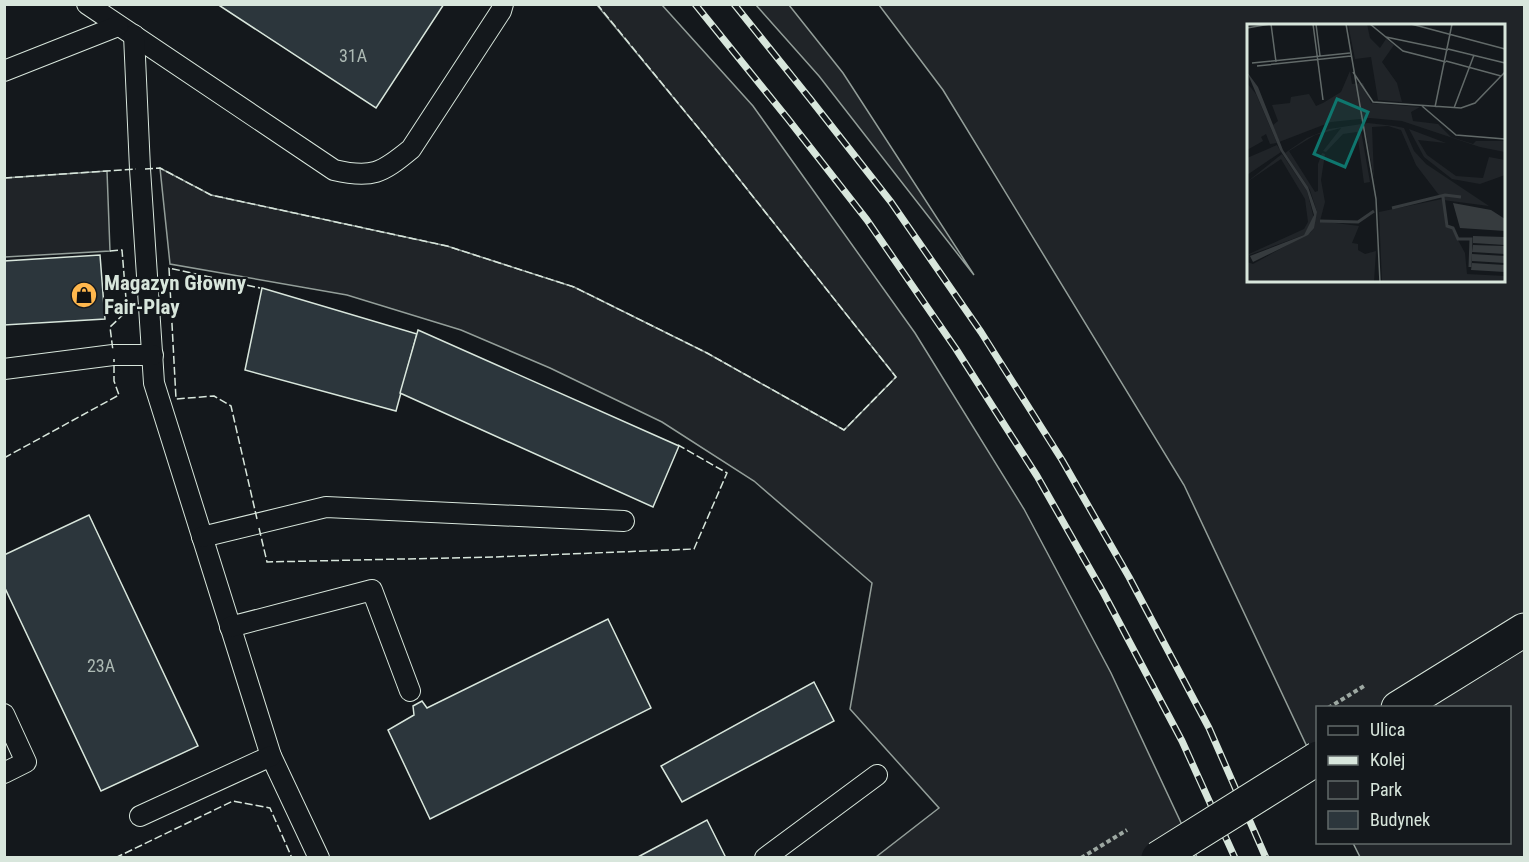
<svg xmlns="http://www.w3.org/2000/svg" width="1529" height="862" viewBox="0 0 1529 862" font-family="'Roboto Condensed',sans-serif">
	<rect width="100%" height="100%" fill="#14181c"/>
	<g fill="#202428" stroke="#939e99" stroke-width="1.5" fill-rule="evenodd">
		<path d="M597 5H662L753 106 915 333 1024 509 1111 673 1197 857H876L939 808 850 709 872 583 754 481 662 422 550 368 461 330 347 295 170 264 160 168 211 195 447 246 574 287 707 353 844 430 896 377 705 136Z"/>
		<path d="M756 5H789L843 73 974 275 819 76Z"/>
		<path d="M879 5H1524V857H1360L1353 843 1510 842V708H1318L1317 768 1184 485 943 90ZM1248 26H1504V280H1248Z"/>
		<path d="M107 171 110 251 5 257V178Z"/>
	</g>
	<g fill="#2c363c" stroke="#d8e6dc" stroke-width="1.5">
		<path d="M217 4H444L376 108Z"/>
		<path d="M100 255 105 319 4 325V261Z"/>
		<path d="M262 288 417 334 396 411 245 370Z"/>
		<path d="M418 330 679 446 653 507 400 393Z"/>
		<path d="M89 515 198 746 101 791 4 586V555Z"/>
		<path d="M608 619 651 708 430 819 388 730 414 715 413 706 422 701 427 708Z"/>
		<path d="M814 682 834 721 682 802 661 766Z"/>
		<path d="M707 820 726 858H636Z"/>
	</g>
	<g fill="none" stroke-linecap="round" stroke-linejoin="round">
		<g stroke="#d8e6dc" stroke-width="22">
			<g id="lane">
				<path d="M87 4 334 170C372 179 382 173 411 149L501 11 503 4"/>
				<path d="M134 35 140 169 154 383 271 756 319 858"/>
				<path d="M4 71 118 26"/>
				<path d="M4 369 113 355H153"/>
				<path d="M202 537 326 507 624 521"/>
				<path d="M230 627 372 590 410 691"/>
				<path d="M4 714 26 762 4 773"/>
				<path d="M140 816 271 756"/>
				<path d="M765 858 877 775"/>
			</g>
		</g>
		<g stroke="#d8e6dc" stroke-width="35">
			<path id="secondary" d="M1398 708 1524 630"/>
		</g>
		<path stroke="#9da8a2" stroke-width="4" stroke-dasharray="4.5 3" stroke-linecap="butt" d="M1328 708 1364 686"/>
		<use href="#lane" stroke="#14181c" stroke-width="20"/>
		<use href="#secondary" stroke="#14181c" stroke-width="33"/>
		<g stroke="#d8e6dc" stroke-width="7">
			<g id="rail">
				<path d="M695 4 788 119 867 220 956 349 1037 476 1103 592 1182 741 1235 858"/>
				<path d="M734 4 811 100 891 202 981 332 1062 460 1129 577 1209 728 1266 858"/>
			</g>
		</g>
		<use href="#rail" stroke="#14181c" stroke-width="4.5" stroke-dasharray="14" stroke-linecap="butt"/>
		<g stroke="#d8e6dc" stroke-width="35" stroke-linecap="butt">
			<path id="secondary-bridge" d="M1158 858 1318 758"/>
		</g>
		<path stroke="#9da8a2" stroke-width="4" stroke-dasharray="4.5 3" stroke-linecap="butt" d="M1081 858 1127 830"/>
		<use href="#secondary-bridge" stroke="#14181c" stroke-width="33"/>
		<g stroke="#d8e6dc" stroke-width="1.5" stroke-dasharray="8 3" stroke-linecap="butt">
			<path d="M145 169 160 168 211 195 447 246 574 287 707 353 844 430 896 377 705 136 597 4"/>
			<path d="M4 178 136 169"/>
			<path d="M110 251 122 250 127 311 110 327 113 351"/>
			<path d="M4 458 119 395 114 381V359"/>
			<path d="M257 519 231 406 214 396 176 399 169 268 260 288"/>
			<path d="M259 528 267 562 493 557 694 549 727 473 678 445"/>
			<path d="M115 858 233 801 270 808 292 858"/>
		</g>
	</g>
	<defs>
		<g id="shop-disc" transform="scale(1.35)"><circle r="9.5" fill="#ffb74d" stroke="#14181c"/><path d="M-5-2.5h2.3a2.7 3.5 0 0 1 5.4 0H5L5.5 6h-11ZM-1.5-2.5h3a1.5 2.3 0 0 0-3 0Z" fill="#111"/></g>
	</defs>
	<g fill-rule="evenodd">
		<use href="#shop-disc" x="84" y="295"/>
	</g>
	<g text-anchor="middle" stroke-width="4.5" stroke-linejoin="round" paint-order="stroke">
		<g font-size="18" fill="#adbab4">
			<text x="353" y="62">31A</text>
			<text x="101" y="672">23A</text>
		</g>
		<g font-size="21" font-weight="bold" fill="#d8e6dc" stroke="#14181c" text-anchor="start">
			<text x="104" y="290">Magazyn Głowny<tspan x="104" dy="24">Fair-Play</tspan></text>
		</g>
	</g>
	<g transform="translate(1247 24)">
		<rect width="258" height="258" fill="#14181c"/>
		<path d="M101 0H120L123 14 133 24 139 15 147 21 135 38 150 59 155 78 131 76 124 33 108 35ZM103 47 105 60 116 59 124 79 173 83 164 88 166 97 191 100 204 113 226 120 229 117H258V128L233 123 155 97 123 94 84 98 32 118 26 101 31 97 25 81 43 79 44 73 62 70 69 82 76 79 94 68ZM0 59 9 70 30 119 23 120 19 110 14 113 16 117 0 126ZM121 99 147 102 157 104 167 127 179 140 242 182 196 176 199 203 205 205 218 229 220 250 258 252V258H135L132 188 195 175 169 141 154 106 141 102 125 103 127 154 118 106 114 107 123 158 117 159 110 108 96 110 79 128 76 127 94 104 68 111 42 127 68 168 71 167V140L75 129 78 130 74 156 78 178 73 197 112 202 105 219 111 220V226L118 230 129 227 127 258H0V238L6 240 64 208 70 188 63 166 38 129 60 114 82 105ZM162 105 199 119 171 116 180 131 209 152 236 154 242 133 258 136V151L233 160 205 155 177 133ZM30 121 34 128 0 151V134ZM35 130 60 167 67 195 57 211 2 231 0 236 2 230 57 205 61 198 58 175 34 135 0 158Z" fill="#202428"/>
		<path d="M0 48 11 63 36 126 61 163 70 188 67 204 61 211 6 238 3 232 57 211 67 191 60 167 33 126ZM206 179 244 186 258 195V207L213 204ZM226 212 258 213V221L226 219ZM226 221 258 222V230L225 228ZM225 230 258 232V239L225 237ZM225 239 258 241V248L224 246Z" fill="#363b3e"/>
		<path fill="none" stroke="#363b3e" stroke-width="3" d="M196 173 200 202 206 204 211 215H224L223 243M145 184 198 171 214 173M73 197 111 198 127 187"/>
		<path fill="none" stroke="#626a69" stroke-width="1.5" d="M24 0 29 38M66 0 76 76M69 0 73 32M99 0 129 175 133 258M123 0 156 27 199 38M164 0 258 25M0 4 23 0M139 13 201 26M201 25 258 39M199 37 254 52M5 39 103 29M10 42 104 32M106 48 126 78 214 84 228 79 258 48M175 82 209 111 258 115M188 83 205 0M207 84 227 31"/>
		<path fill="#0f766e" fill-opacity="0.15" stroke="#0f766e" stroke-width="3" d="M90 75 121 88 98 143 67 130Z"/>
		<rect width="258" height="258" fill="none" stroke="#d8e6dc" stroke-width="3"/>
	</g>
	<rect width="1529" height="862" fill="none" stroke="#d8e6dc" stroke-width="12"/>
	<rect x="1316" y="706" width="195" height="138" fill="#14181c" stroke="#626a69" stroke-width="1.5"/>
	<rect x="1328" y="726" width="30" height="9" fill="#14181c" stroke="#626a69" stroke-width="1.5"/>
	<text x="1370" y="736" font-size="18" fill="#d8e6dc">Ulica</text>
	<rect x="1328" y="756" width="30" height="9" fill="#d8e6dc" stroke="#626a69" stroke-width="1.5"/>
	<text x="1370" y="766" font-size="18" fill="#d8e6dc">Kolej</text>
	<rect x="1328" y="781" width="30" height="18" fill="#202428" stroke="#626a69" stroke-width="1.5"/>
	<text x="1370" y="796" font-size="18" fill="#d8e6dc">Park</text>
	<rect x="1328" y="811" width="30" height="18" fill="#2c363c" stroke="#626a69" stroke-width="1.5"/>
	<text x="1370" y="826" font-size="18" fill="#d8e6dc">Budynek</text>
</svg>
